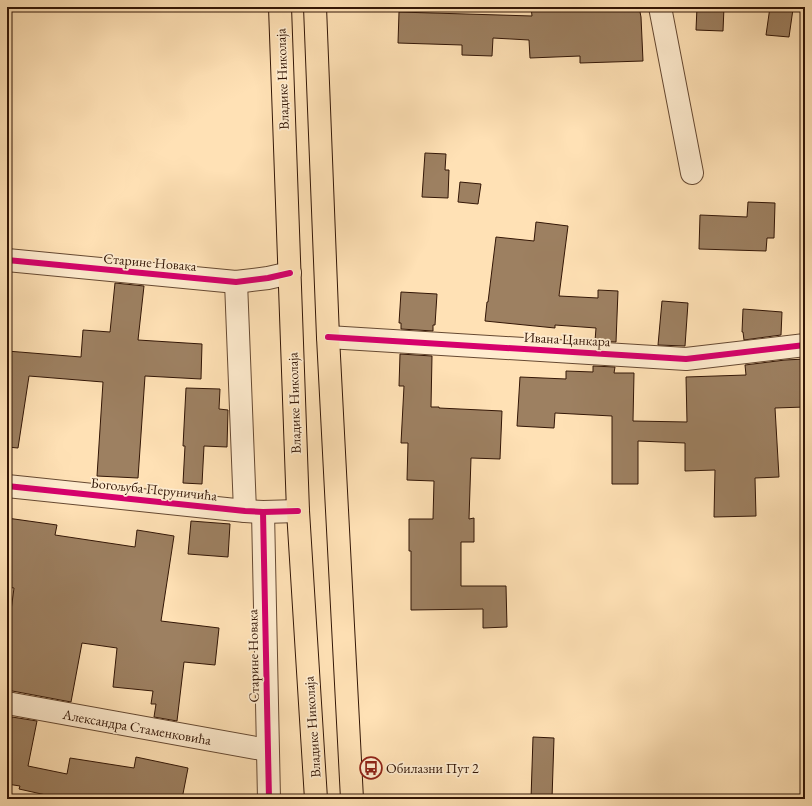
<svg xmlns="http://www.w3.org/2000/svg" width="812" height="806" viewBox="0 0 812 806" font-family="'EB Garamond',serif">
	<rect width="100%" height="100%" fill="#ffe1b5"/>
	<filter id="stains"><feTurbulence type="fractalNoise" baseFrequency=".005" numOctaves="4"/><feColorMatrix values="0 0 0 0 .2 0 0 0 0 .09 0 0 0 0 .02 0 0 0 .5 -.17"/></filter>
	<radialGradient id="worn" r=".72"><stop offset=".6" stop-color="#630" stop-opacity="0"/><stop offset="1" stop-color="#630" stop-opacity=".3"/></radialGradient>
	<g fill="#9d8061" stroke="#331606">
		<path d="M531 7H639L641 17 643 61 580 63V56L530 58 529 40 493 38 492 56 462 55V45L398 43 399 12 532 16Z"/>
		<path d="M697 7H724L723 31 696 30Z"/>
		<path d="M770 7H779L793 9 789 37 766 35Z"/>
		<path d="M425 153 446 154 445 170H449L448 198 422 197Z"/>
		<path d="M460 182 481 184 478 204 458 202Z"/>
		<path d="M748 202 775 203 774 238H767L766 251 699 249 700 215 747 217Z"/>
		<path d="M536 222 568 226 559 296 598 298V290L618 291 616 342 595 341 596 328 555 325V328L485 321 487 302H488L496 237 534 241Z"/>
		<path d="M115 283 144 286 138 340 202 344 201 379 145 376 138 478 97 476 103 382 29 376 18 448 7 447V351L81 357 83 330 110 332Z"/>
		<path d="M401 292 437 294 435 325H433V331L401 329V323H399Z"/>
		<path d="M662 301 688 303 685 346 658 345Z"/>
		<path d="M743 309 782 312 781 335 744 340 743 332H742Z"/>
		<path d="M400 354 432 356 431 407H439V408L502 411 500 459 471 458 469 519 474 518V542H461V586H506L507 627 483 628V609L411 610V551H409V519H433L434 481 407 480 408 443H401L404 386H399Z"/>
		<path d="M805 359V407L775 408 779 477 755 478 756 516 714 517 715 470 685 471V443L638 441V484H612V416L555 413 554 428 517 426 520 377 566 379V371L593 372V366L615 367 614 373H634L633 421 687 422 686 377 746 375 745 365 785 360Z"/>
		<path d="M186 388 220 389 219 409 228 410 227 447 204 446 202 484 183 483 185 446H183Z"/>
		<path d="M7 518 57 525 55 535 135 547 137 530 174 536 161 621 219 628 215 665 184 662 177 721 154 717 156 704H151L153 691 113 687 117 648 82 643 71 702 7 690V641L14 588 7 587Z"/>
		<path d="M191 521 230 524 228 557 188 554Z"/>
		<path d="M12 717 37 721 28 766 67 774 70 758 134 768 136 757 188 768 182 799H64L19 789 20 786 7 784V740Z"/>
		<path d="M533 737 554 738 552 799H531Z"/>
	</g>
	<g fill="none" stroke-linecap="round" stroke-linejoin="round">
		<g stroke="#664932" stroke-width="24">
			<g id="minor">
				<path d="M660 7 692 173"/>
				<path d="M7 260 236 282 268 278 290 273"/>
				<path d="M236 282 245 511"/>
				<path d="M328 337 686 359 805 345"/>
				<path d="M7 486 245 511 263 512 298 511"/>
				<path d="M263 512 269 799"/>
				<path d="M7 703 267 750"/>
			</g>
		</g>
		<g stroke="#331606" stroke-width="24">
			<g id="primary">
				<path d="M280 7 298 511 316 799"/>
				<path d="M315 7 328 337 352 799"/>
			</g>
		</g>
		<use href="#minor" stroke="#ffeccf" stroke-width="22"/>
		<use href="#primary" stroke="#ffe1b5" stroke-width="22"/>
		<g stroke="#ffeccf" stroke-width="8">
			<g id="cycleway">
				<path d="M7 260 236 282 268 278 290 273"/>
				<path d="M328 337 686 359 805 345"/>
				<path d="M7 486 245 511 263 512 298 511"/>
				<path d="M263 512 269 799"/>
			</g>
		</g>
		<use href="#cycleway" stroke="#d6006c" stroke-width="6"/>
	</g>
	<defs>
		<g id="bus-ring" transform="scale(1.15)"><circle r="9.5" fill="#ffeccf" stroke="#8f2418" stroke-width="1.5"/><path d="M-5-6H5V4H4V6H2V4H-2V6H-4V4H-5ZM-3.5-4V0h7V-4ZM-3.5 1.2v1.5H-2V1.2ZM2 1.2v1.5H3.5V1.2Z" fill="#8f2418"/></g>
	</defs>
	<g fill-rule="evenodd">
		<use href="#bus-ring" x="371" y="768"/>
	</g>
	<g text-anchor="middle" stroke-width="3.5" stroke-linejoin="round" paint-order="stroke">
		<g font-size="14" fill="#331606" stroke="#ffeccf">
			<text transform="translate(282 79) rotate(-92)" y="5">Владике Николаја</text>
			<text transform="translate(150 262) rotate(5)" y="5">Старине Новака</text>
			<text transform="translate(567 339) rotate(3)" y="5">Ивана Цанкара</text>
			<text transform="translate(294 403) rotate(-92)" y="5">Владике Николаја</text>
			<text transform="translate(154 489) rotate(6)" y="5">Богољуба Перуничића</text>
			<text transform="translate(253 656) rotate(-91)" y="5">Старине Новака</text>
			<text transform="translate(137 727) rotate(10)" y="5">Александра Стаменковића</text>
			<text transform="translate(312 727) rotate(-94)" y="5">Владике Николаја</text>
		</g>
		<g font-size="14" fill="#331606" stroke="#ffeccf" text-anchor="start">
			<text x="386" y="773">Обилазни Пут 2</text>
		</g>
	</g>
	<rect width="812" height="806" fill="none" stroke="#ffe1b5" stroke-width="24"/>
	<rect x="8" y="8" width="796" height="790" fill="none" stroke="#331606" stroke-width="2"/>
	<rect x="12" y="12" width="788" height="782" fill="none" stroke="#331606"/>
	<rect width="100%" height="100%" filter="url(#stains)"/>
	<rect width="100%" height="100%" fill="url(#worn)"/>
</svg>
